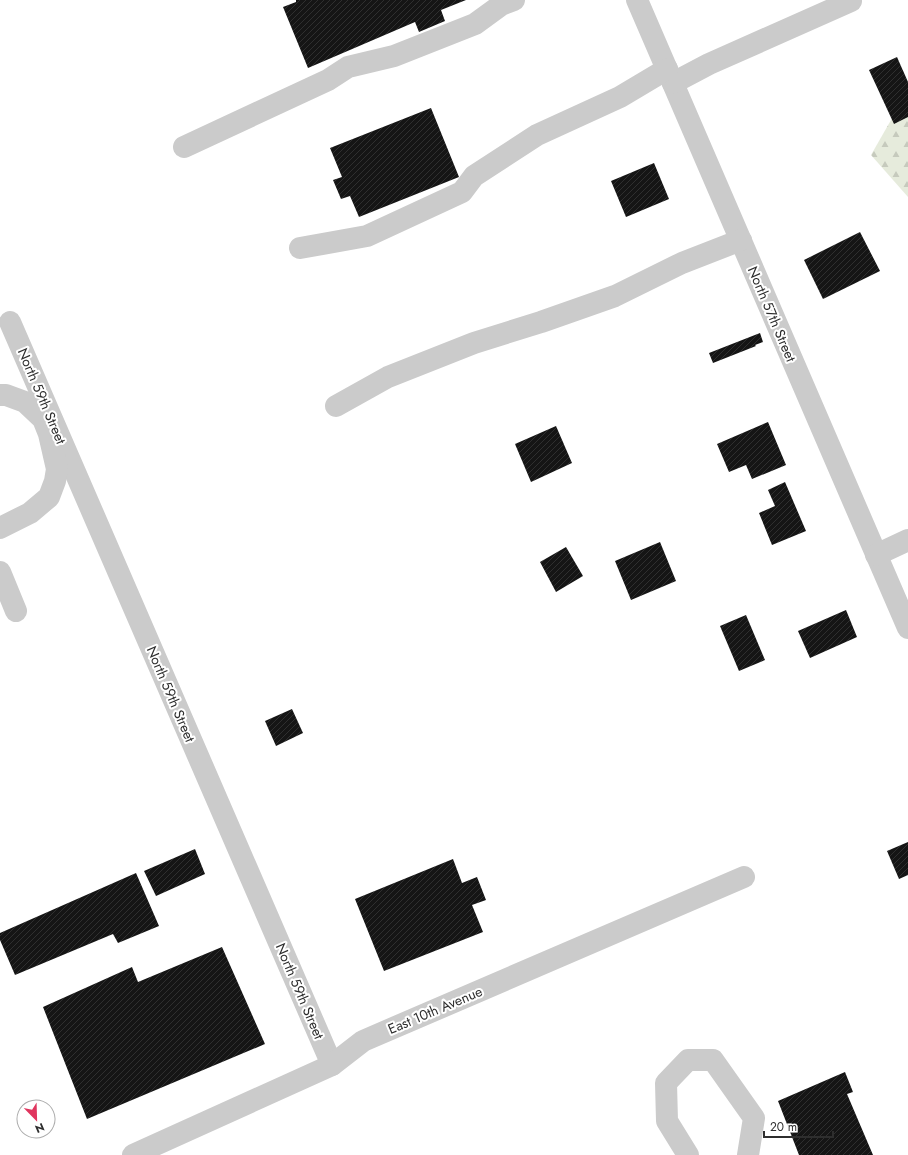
<svg xmlns="http://www.w3.org/2000/svg" width="908" height="1155" viewBox="0 0 908 1155" font-family="Jost,sans-serif">
	<defs>
		<pattern id="forest-firs" width="22" height="20" patternUnits="userSpaceOnUse"><rect width="22" height="20" fill="#e6ebdc"/><path d="M5 1l3.5 6h-7zM16 11l3.5 6h-7z" fill="#c6cabd"/></pattern>
		<pattern id="building-hatch" width="6" height="6" patternUnits="userSpaceOnUse"><rect width="6" height="6" fill="#151515"/><path d="M-1 1l2-2M0 6l6-6M5 7l2-2" fill="none" stroke="#2f2f2f"/></pattern>
	</defs>
	<rect width="100%" height="100%" fill="#fff"/>
	<path fill="url(#forest-firs)" d="M908 96V197L871 155 899 106Z"/>
	<g fill="url(#building-hatch)">
		<path d="M296 0H466L441 10 445 21 419 32 415 22 308 68 283 7 296 2Z"/>
		<path d="M897 57 908 82V117L894 124 869 70Z"/>
		<path d="M431 108 459 177 359 217 350 196 341 199 333 180 342 177 330 148Z"/>
		<path d="M654 163 669 199 626 217 611 181Z"/>
		<path d="M860 232 880 271 823 299 804 260Z"/>
		<path d="M760 333 763 342 755 345 756 346 713 363 709 353Z"/>
		<path d="M768 422 786 465 752 479 746 465 729 472 717 444Z"/>
		<path d="M556 426 572 463 531 482 515 444Z"/>
		<path d="M785 482 806 531 772 545 759 513 775 506 768 490Z"/>
		<path d="M660 542 676 581 631 600 615 561Z"/>
		<path d="M566 547 583 576 556 592 540 562Z"/>
		<path d="M846 610 857 637 810 658 798 631Z"/>
		<path d="M746 615 765 660 739 671 720 626Z"/>
		<path d="M292 709 303 733 276 746 265 721Z"/>
		<path d="M908 842V875L899 879 887 851Z"/>
		<path d="M195 849 205 874 156 896 144 871Z"/>
		<path d="M453 859 462 883 477 877 486 900 472 905 483 932 384 971 355 899Z"/>
		<path d="M136 873 159 926 118 943 113 934 15 975 0 940V933Z"/>
		<path d="M222 947 265 1044 87 1119 43 1007 132 967 138 982Z"/>
		<path d="M845 1072 853 1092 847 1094 873 1155H799L778 1101Z"/>
	</g>
	<g fill="none" stroke-linecap="round" stroke-linejoin="round">
		<g stroke="#cbcbcb" stroke-width="22">
			<path d="M637 0 908 628"/>
			<path d="M673 83 709 64 851 1"/>
			<path d="M184 147 328 80 348 67 394 56 475 24 501 5 514 0"/>
			<path d="M300 248 367 236 462 192 474 176 537 135 620 97 667 69"/>
			<path d="M10 322 332 1065"/>
			<path d="M0 395H6L25 402 43 419 49 434 57 469 55 481 49 497 30 513 0 528"/>
			<path d="M336 406 388 377 474 343 541 322 615 296 682 263 741 240"/>
			<path d="M876 555 908 540"/>
			<path d="M0 572 16 611"/>
			<path d="M133 1155 332 1065 363 1041 744 877"/>
			<path d="M688 1155 667 1121 666 1083 688 1060H713L754 1118 748 1155"/>
		</g>
	</g>
	<g text-anchor="middle" stroke-width="4" stroke-linejoin="round" paint-order="stroke">
		<g font-size="14" fill="#2e2e2e" stroke="#fff">
			<text transform="translate(772 314) rotate(67)" y="5">North 57th Street</text>
			<text transform="translate(42 396) rotate(67)" y="5">North 59th Street</text>
			<text transform="translate(171 694) rotate(67)" y="5">North 59th Street</text>
			<text transform="translate(300 991) rotate(67)" y="5">North 59th Street</text>
			<text transform="translate(435 1010) rotate(-23)" y="5">East 10th Avenue</text>
		</g>
	</g>
	<g transform="translate(36 1119) rotate(157)"><circle r="19" fill="#ffffff" stroke="#ababab"/>
	<path d="M0-3L7 15L0 10L-7 15Z" fill="#e0355e"/>
	<text y="-6" font-size="11" font-weight="bold" text-anchor="middle" fill="#2e2e2e">N</text>
	</g>
	<path d="M764 1131v6h69v-6" fill="none" stroke="#2e2e2e" stroke-width="2"/>
	<text x="770" y="1131" font-size="12" fill="#2e2e2e" stroke="#ffffff" stroke-width="3" paint-order="stroke">20 m</text>
</svg>
